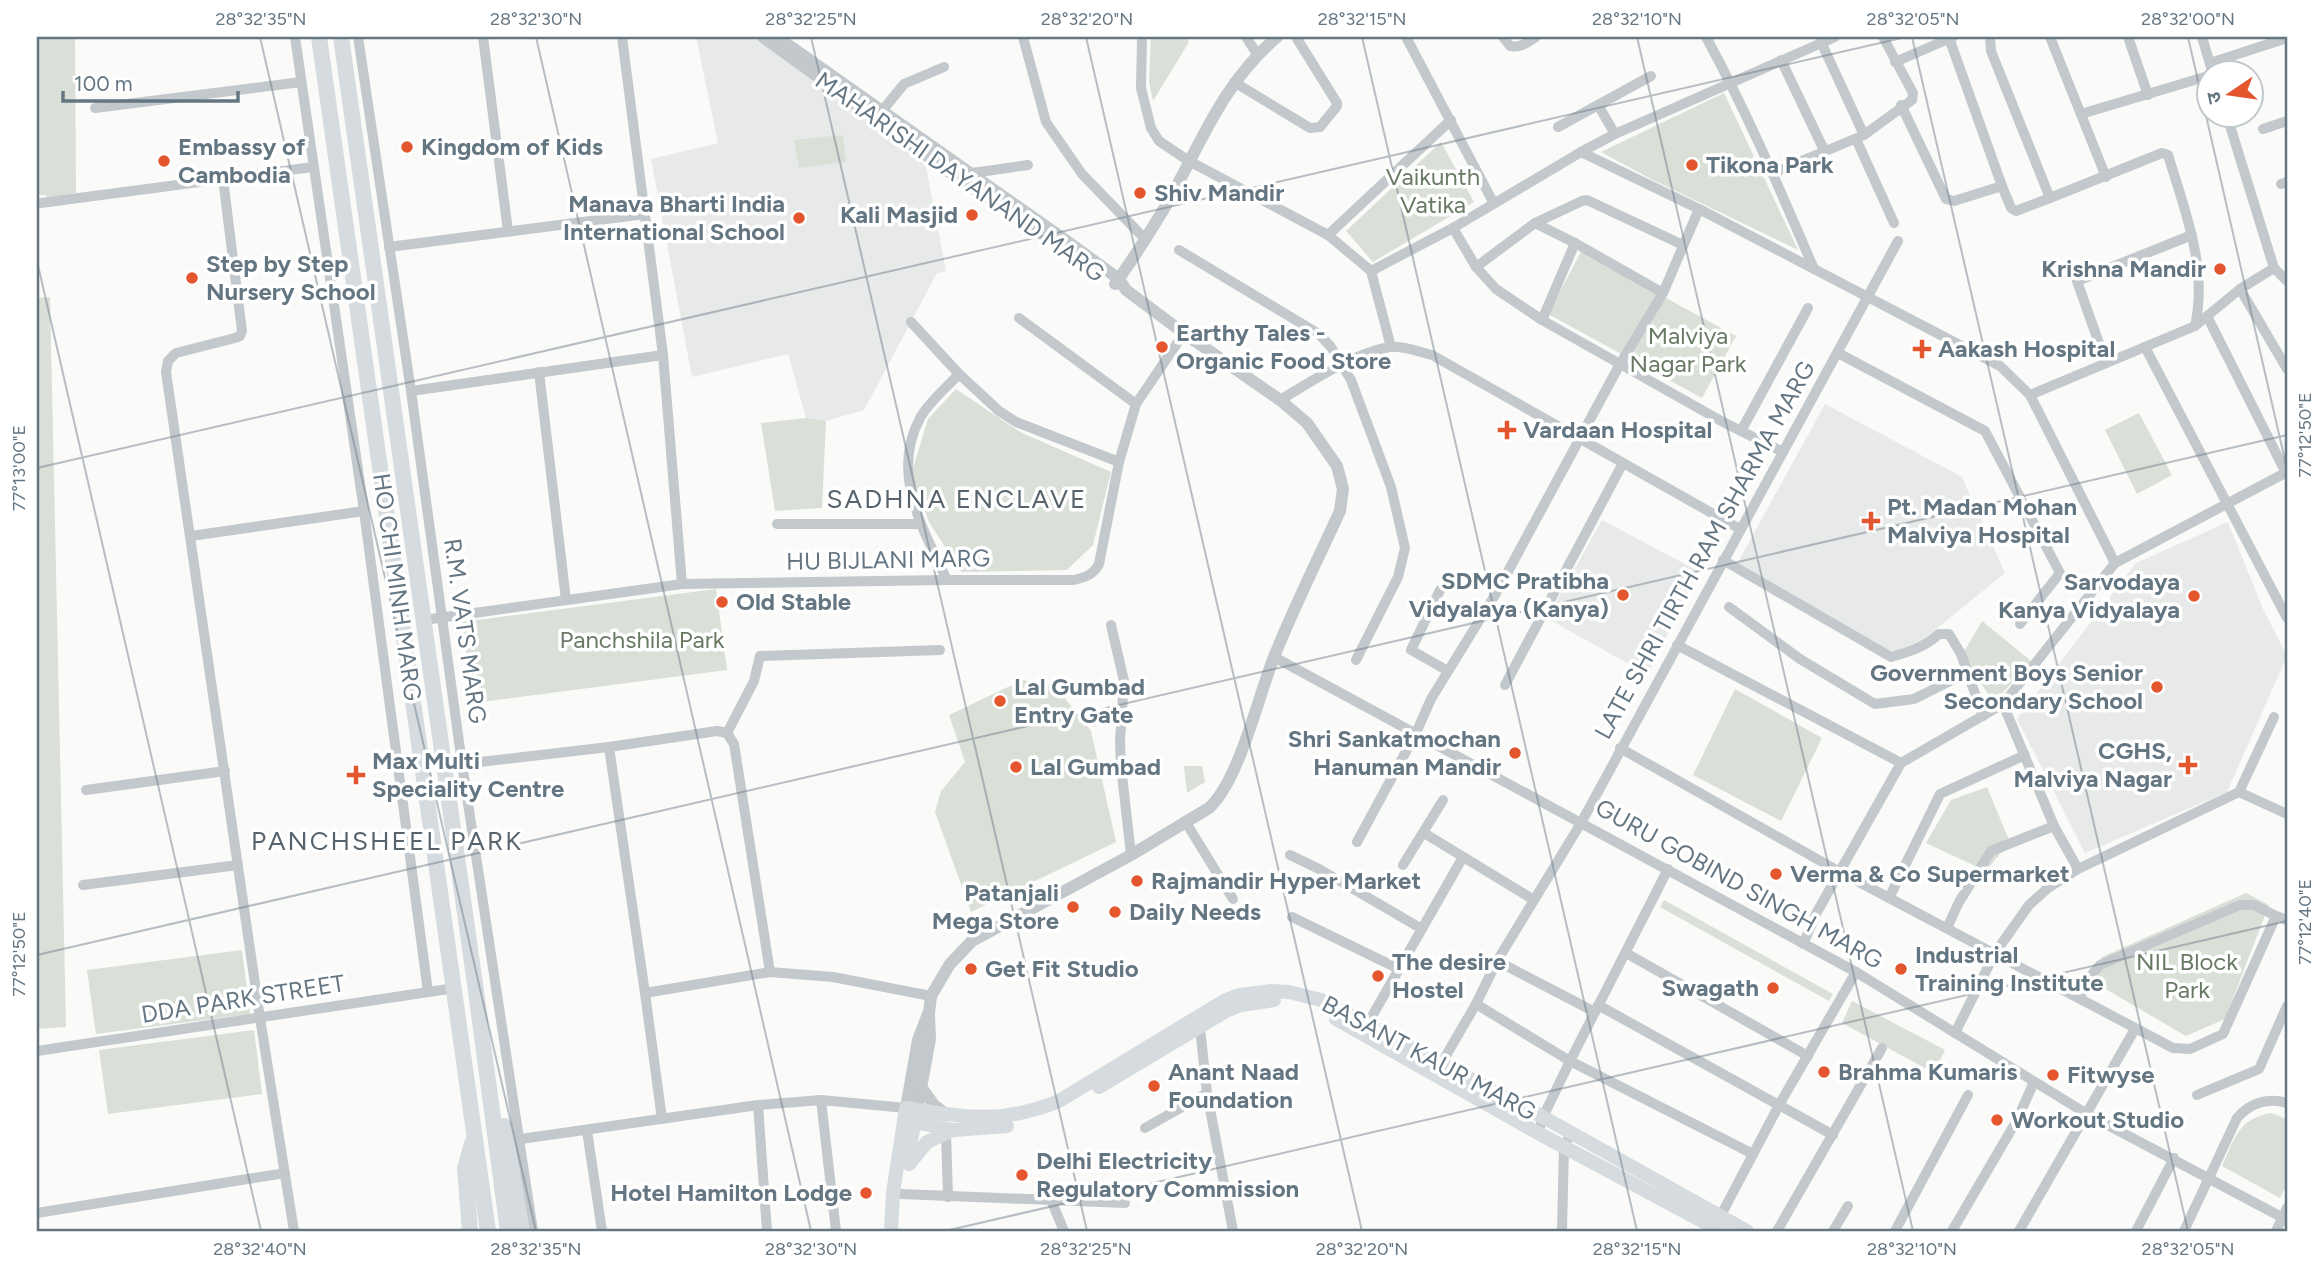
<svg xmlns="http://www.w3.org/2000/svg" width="2324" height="1268" viewBox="0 0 2324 1268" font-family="Figtree,'Noto Sans Devanagari',sans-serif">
	<rect width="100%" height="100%" fill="#fafaf8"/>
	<g fill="#e8e9e9">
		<path d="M696 37H759L926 166 946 271 937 273 864 410 826 421 806 418 788 354 692 377 651 159 718 143Z"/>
		<path d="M1825 404 1962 477 2005 573 1898 660 1737 564Z"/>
		<path d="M1602 520 1698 571 1648 675 1547 618Z"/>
		<path d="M2228 522 2263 609 2287 656 2227 792 2085 853 2017 719 2136 563Z"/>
	</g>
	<g fill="#dadfd7">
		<path d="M37 37H75L76 193 47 198 46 195H37Z"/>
		<path d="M1151 37H1186L1189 42 1153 101 1149 82Z"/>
		<path d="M1724 93 1798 250 1649 178 1601 152Z"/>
		<path d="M843 135 846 162 799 168 794 140Z"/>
		<path d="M1441 142 1474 202 1373 262 1346 231Z"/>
		<path d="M1581 252 1736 336 1702 398 1548 314Z"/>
		<path d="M50 297 66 1027 37 1029V298Z"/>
		<path d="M956 389 1020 432 1111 472 1093 545 1067 570 961 572 929 522 911 475 928 419Z"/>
		<path d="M2139 413 2172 475 2137 494 2105 430Z"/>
		<path d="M806 418 826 421 822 508 775 511 761 423Z"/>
		<path d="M716 589 727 670 473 703 462 622Z"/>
		<path d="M1982 621 2031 661 1994 703 1962 655Z"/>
		<path d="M1023 680 1055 686 1091 731 1116 842 971 912 935 812 941 791 965 762 949 715Z"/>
		<path d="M1735 689 1822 738 1781 821 1693 775Z"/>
		<path d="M1184 766H1202L1205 782 1187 793Z"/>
		<path d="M1987 787 2011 845 2003 850 1986 871 1926 843 1951 800Z"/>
		<path d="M2246 893 2269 905 2225 1019 2186 1036 2092 981 2102 957Z"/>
		<path d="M1664 900 1833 994 1829 1001 1660 907Z"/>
		<path d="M242 950 250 1014 96 1034 87 970Z"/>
		<path d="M1852 1001 1945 1050 1934 1073 1842 1023Z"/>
		<path d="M254 1030 262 1094 108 1114 99 1050Z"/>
		<path d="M2271 1113 2287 1119V1184L2280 1198 2222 1166C2235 1138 2238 1119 2271 1113Z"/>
	</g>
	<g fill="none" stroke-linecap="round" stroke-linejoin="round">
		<g stroke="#c3c8cc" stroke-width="10">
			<path d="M295 37 364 511 428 992"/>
			<path d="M358 37 411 391 462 764 533 1231"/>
			<path d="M483 37 508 231"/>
			<path d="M622 37 663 355 682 584"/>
			<path d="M1023 37 1046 122 1082 174 1144 238"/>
			<path d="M1142 37 1141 88 1151 128 1159 141 1189 161 1328 235 1371 271 1391 347"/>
			<path d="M1246 37 1257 54"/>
			<path d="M1406 37 1493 202"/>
			<path d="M1503 37 1510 46C1521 48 1528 42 1536 37"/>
			<path d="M1706 37C1747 112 1780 190 1814 269"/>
			<path d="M1990 37 1991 51 2050 198 2162 153 2168 155C2185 211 2208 268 2195 326"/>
			<path d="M2050 37 2106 177"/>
			<path d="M2128 37 2148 95"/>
			<path d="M2202 37 2213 74"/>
			<path d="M1821 42 1864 135"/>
			<path d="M1781 60 1824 150"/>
			<path d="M1895 62 1953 37"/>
			<path d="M2210 63 2287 38"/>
			<path d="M1234 82 1310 128 1320 127 1337 106V103L1296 37"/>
			<path d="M1598 105 1651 76"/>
			<path d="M1901 105 1946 199 1954 201 2002 186 1949 38"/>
			<path d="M95 108 301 82"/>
			<path d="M882 111 904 84 944 67"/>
			<path d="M2081 114 2208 76"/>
			<path d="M2227 116 2274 268 2287 281"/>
			<path d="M1558 127 1598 105 1615 134"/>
			<path d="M2263 129 2287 121"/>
			<path d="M1856 139 1894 223"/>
			<path d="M1581 152 1699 209 2000 366 2030 395 2115 563"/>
			<path d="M972 173 1028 165"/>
			<path d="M1773 173 1864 135 1912 100 1913 93 1883 37"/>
			<path d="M223 179 242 331 240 336 235 338 176 353 168 361 166 372 260 1018 294 1231"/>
			<path d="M2281 184 2287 182"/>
			<path d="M2002 186 2011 208 2016 211 2050 198"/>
			<path d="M41 203 313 167"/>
			<path d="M1535 223 1582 201 1587 200 1683 245"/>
			<path d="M1453 228 1476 267 1496 289 1542 320 1723 422 1783 452"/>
			<path d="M1328 235 1451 120"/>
			<path d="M389 247 645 214"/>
			<path d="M1179 250 1319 334 1331 347 1351 380 1391 487 1405 548 1398 577 1356 660"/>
			<path d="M1476 267 1535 223 1575 243"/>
			<path d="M1371 271 1453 228 1581 152 1615 134 1835 37"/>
			<path d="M2240 289 2287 369"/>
			<path d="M2207 316 2287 475"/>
			<path d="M1019 318 1136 404"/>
			<path d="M1542 320 1575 243 1663 293"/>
			<path d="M911 322 959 374C947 387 929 402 920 418 890 474 923 529 947 580"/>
			<path d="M2145 347 2287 618"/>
			<path d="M1838 353 1985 431 2060 573 2020 624"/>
			<path d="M2106 363 2077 281 2192 235"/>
			<path d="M539 372 566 600"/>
			<path d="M959 374 999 411 1016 422 1119 462"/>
			<path d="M411 391 663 355"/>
			<path d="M2030 395 2195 326 2240 289 2274 268"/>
			<path d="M1280 400C1314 380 1350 355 1389 347 1402 345 1419 352 1432 355L1740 529"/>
			<path d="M1741 431 1808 308"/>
			<path d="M777 524H921"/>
			<path d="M191 536 364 511"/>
			<path d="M1723 560 1891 657C1909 652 1925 647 1939 634H1949L1961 654 1983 716"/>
			<path d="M1440 590 1411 650 1448 671"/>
			<path d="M1729 607 1800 659 1875 704 1914 699 1968 672"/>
			<path d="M424 620 682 584 947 580H1074C1086 577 1093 575 1099 564L1119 462 1136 404 1184 333"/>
			<path d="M1111 625 1124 681 1120 741 1121 766 1131 855"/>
			<path d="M1677 645 1901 763"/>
			<path d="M1274 657 1856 972 2087 1114 2287 1220"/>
			<path d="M1505 685 1623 463"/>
			<path d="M2003 704 2054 826 2078 869"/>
			<path d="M727 733 754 681 760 656 940 650"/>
			<path d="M609 747 717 731 727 733 734 744 770 972"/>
			<path d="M1620 748 1840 872 2173 1048 2190 1049 2223 1034 2276 916 2287 920"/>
			<path d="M462 764 609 747 645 993 770 972 833 977 931 996"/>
			<path d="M86 790 225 771"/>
			<path d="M2239 792 2274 717"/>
			<path d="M1185 821 1233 899"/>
			<path d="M1424 833 1534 900"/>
			<path d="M1357 842 1416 733 1431 699 1498 590 1620 364 1663 293 1699 209"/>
			<path d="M1290 855 1319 869 1422 929"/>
			<path d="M1403 865 1443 800"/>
			<path d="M83 885 238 865"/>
			<path d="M1889 898 1940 794 2025 755"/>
			<path d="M1292 917 1399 969"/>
			<path d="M1947 928 1959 902 1991 851 2054 826"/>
			<path d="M1803 944 1817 912 1901 763 2003 704 2115 563 2287 472"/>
			<path d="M1626 953 1808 1056"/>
			<path d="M1497 961 1595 1012"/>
			<path d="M645 993 662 1119"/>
			<path d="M2080 998 2087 980 2100 965 2240 905H2254L2276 916"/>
			<path d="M1476 1004 1570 1061 1753 1154"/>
			<path d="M1598 1005 1833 1135"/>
			<path d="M1367 1025 1463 857"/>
			<path d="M1200 1028 1207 1093 1233 1231"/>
			<path d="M1955 1033 1995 953 2029 905 2048 888 2078 869 2239 792 2287 814"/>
			<path d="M37 1051 455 988"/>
			<path d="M1441 1064 1476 1004 1497 961 1581 823 1898 241"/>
			<path d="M2197 1095 2259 1069 2287 1006"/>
			<path d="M821 1100 836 1231"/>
			<path d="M758 1105 767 1231"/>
			<path d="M1145 1128 1207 1093"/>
			<path d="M587 1131 602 1231"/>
			<path d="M946 1133 948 1197"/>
			<path d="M1538 1133 1543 1117 1570 1061 1668 869"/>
			<path d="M521 1139 758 1105 821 1100 906 1108"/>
			<path d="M901 1194 1125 1203"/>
			<path d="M1051 1200 1064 1231"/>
			<path d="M37 1213 285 1173"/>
			<path d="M1720 1217 1779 1105 1856 972"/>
			<path d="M1562 1231 1564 1146 1571 1134"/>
			<path d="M1777 1231 1882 1048"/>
			<path d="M1833 1231 1848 1206"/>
			<path d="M1895 1231 1968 1095"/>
			<path d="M1952 1231 2017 1120 2034 1082"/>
			<path d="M2019 1231 2135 1029"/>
			<path d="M2136 1231 2174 1158"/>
			<path d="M2184 1231 2237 1118C2250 1103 2268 1097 2287 1103"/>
			<path d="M2276 1231 2287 1208"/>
		</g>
		<g stroke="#c3c8cc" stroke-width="12">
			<path d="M763 37 945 169 1066 250"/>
			<path d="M777 37 1068 242 1119 279 1126 290 1185 334 1280 400 1307 423 1337 466 1343 489 1340 511C1318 559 1294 607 1274 657 1258 697 1239 781 1209 808L1131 855 972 941 950 964 931 996 929 1013 930 1039 917 1110"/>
			<path d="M1115 284C1134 258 1152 229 1168 202 1202 141 1223 83 1277 37"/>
			<path d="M921 1087 934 1105 947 1115"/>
			<path d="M906 1108 918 1040 928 1014"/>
		</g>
		<g stroke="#d6dbdf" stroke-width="14">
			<path d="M1336 1019 1538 1133 1721 1231"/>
			<path d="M1099 1087 1226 1011 1241 1005 1274 1000"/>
			<path d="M904 1120 954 1130 1007 1126"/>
			<path d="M907 1160 916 1115"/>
			<path d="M909 1164 927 1142 953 1130"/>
			<path d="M891 1231 893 1193 906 1108C966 1117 999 1125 1059 1101L1224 1001 1239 995 1272 991 1289 992 1321 1000 1543 1117 1747 1231"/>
		</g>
		<g stroke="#d6dbdf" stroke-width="16">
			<path d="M319 37 488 1231"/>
			<path d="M341 37 475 984 508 1231"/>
			<path d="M504 1126 522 1231"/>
			<path d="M470 1231 465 1169 472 1143"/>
		</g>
	</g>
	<path fill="none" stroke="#657683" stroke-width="2" stroke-opacity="0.45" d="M260 37 536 1231M536 37 811 1231M811 37 1087 1231M1086 37 1362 1231M1362 37 1637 1231M1637 37 1913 1231M1912 37 2188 1231M2188 37 2287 469M37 261 261 1231M37 468 1906 37M37 955 2287 435M945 1231 2287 921"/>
	<g fill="#e4572e" stroke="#fff" stroke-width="2.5">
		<circle cx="407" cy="147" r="7"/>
		<circle cx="164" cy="161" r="7"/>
		<circle cx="1692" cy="165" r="7"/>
		<circle cx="1140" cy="193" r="7"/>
		<circle cx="972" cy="215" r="7"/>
		<circle cx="799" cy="218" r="7"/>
		<circle cx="2220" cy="269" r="7"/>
		<circle cx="192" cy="278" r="7"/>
		<circle cx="1162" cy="347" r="7"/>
		<path d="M1918.5 338.5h7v7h7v7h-7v7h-7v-7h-7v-7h7z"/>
		<path d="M1503.5 419.5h7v7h7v7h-7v7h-7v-7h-7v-7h7z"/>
		<path d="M1867.5 510.5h7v7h7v7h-7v7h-7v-7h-7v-7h7z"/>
		<circle cx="1623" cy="595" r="7"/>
		<circle cx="2194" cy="596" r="7"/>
		<circle cx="722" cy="602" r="7"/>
		<circle cx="2157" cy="687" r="7"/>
		<circle cx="1000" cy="701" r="7"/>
		<circle cx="1515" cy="753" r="7"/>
		<path d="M2184.5 754.5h7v7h7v7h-7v7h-7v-7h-7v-7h7z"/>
		<circle cx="1016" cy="767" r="7"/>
		<path d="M352.5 764.5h7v7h7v7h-7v7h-7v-7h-7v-7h7z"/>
		<circle cx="1776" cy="874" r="7"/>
		<circle cx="1137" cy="881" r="7"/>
		<circle cx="1073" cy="907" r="7"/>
		<circle cx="1115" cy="912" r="7"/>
		<circle cx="971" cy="969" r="7"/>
		<circle cx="1901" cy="969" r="7"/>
		<circle cx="1378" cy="976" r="7"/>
		<circle cx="1773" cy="988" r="7"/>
		<circle cx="1824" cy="1072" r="7"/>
		<circle cx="2053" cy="1075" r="7"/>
		<circle cx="1154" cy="1086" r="7"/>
		<circle cx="1997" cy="1120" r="7"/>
		<circle cx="1022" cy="1175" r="7"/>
		<circle cx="866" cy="1193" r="7"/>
	</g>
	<g text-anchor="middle" stroke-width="7" stroke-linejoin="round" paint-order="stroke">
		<g font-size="24" font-weight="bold" fill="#657683" stroke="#fff" text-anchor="start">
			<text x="178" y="155">Embassy of<tspan x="178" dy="28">Cambodia</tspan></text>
			<text x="421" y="155">Kingdom of Kids</text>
			<text x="1706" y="173">Tikona Park</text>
			<text x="1154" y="201">Shiv Mandir</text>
			<text x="785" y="212" text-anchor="end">Manava Bharti India<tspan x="785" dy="28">International School</tspan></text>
			<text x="958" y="223" text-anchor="end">Kali Masjid</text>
			<text x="206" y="272">Step by Step<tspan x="206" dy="28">Nursery School</tspan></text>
			<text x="2206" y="277" text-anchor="end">Krishna Mandir</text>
			<text x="1176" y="341">Earthy Tales -<tspan x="1176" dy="28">Organic Food Store</tspan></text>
			<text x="1938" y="357">Aakash Hospital</text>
			<text x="1523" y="438">Vardaan Hospital</text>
			<text x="1887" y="515">Pt. Madan Mohan<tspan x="1887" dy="28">Malviya Hospital</tspan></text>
			<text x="1609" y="589" text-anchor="end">SDMC Pratibha<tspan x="1609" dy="28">Vidyalaya (Kanya)</tspan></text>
			<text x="2180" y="590" text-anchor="end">Sarvodaya<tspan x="2180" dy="28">Kanya Vidyalaya</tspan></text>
			<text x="736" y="610">Old Stable</text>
			<text x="2143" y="681" text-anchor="end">Government Boys Senior<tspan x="2143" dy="28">Secondary School</tspan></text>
			<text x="1014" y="695">Lal Gumbad<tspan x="1014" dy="28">Entry Gate</tspan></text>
			<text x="1501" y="747" text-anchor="end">Shri Sankatmochan<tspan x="1501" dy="28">Hanuman Mandir</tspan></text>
			<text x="2172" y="759" text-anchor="end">CGHS,<tspan x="2172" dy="28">Malviya Nagar</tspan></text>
			<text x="372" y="769">Max Multi<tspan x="372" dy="28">Speciality Centre</tspan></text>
			<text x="1030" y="775">Lal Gumbad</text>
			<text x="1790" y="882">Verma &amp; Co Supermarket</text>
			<text x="1151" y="889">Rajmandir Hyper Market</text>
			<text x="1059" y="901" text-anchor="end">Patanjali<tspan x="1059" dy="28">Mega Store</tspan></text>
			<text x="1129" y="920">Daily Needs</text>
			<text x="1915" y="963">Industrial<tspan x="1915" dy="28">Training Institute</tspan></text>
			<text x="1392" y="970">The desire<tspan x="1392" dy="28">Hostel</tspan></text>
			<text x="985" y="977">Get Fit Studio</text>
			<text x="1759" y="996" text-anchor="end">Swagath</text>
			<text x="1168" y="1080">Anant Naad<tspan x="1168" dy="28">Foundation</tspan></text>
			<text x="1838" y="1080">Brahma Kumaris</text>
			<text x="2067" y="1083">Fitwyse</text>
			<text x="2011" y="1128">Workout Studio</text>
			<text x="1036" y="1169">Delhi Electricity<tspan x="1036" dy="28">Regulatory Commission</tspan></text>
			<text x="852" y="1201" text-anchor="end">Hotel Hamilton Lodge</text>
		</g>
		<g font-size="24" fill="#657683" stroke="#fff">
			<text transform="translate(960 177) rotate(35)" y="8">MAHARISHI DAYANAND MARG</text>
			<text transform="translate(1705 550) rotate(-61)" y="8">LATE SHRI TIRTH RAM SHARMA MARG</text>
			<text transform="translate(888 560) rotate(-1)" y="8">HU BIJLANI MARG</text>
			<text transform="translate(397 587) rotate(82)" y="8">HO CHI MINH MARG</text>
			<text transform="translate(465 631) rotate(82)" y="8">R.M. VATS MARG</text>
			<text transform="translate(1739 884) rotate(29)" y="8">GURU GOBIND SINGH MARG</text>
			<text transform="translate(243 999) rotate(-9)" y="8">DDA PARK STREET</text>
			<text transform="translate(1429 1058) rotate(28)" y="8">BASANT KAUR MARG</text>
		</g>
		<g font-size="24" fill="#687a64" stroke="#fff">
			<text x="1433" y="185">Vaikunth<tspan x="1433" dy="28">Vatika</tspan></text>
			<text x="1688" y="344">Malviya<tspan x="1688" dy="28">Nagar Park</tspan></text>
			<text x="642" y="648">Panchshila Park</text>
			<text x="2187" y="970">NIL Block<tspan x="2187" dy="28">Park</tspan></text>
		</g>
		<g font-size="26" letter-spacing="2" fill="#57646e" stroke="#fff">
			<text x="957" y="508">SADHNA ENCLAVE</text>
			<text x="387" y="850">PANCHSHEEL PARK</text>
		</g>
	</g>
	<rect width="2324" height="1268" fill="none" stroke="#ffffff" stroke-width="77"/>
	<g transform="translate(2230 94) rotate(257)"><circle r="33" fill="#ffffff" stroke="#c1c8cd" stroke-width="2"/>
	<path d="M0-5L12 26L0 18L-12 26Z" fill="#e4572e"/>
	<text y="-10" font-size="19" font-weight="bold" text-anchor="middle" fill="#657683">उ</text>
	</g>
	<path d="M63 91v10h175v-10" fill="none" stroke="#657683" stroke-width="3.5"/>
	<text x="74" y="91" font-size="21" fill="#657683" stroke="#ffffff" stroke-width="5" paint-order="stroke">100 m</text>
	<rect x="38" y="38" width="2248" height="1192" fill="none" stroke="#657683" stroke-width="2.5"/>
	<g font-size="18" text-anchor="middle" fill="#657683">
		<text x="261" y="25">28°32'35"N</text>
		<text x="536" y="25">28°32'30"N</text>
		<text x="811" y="25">28°32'25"N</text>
		<text x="1087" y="25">28°32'20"N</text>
		<text x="1362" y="25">28°32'15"N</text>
		<text x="1637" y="25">28°32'10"N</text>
		<text x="1913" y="25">28°32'05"N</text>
		<text x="2188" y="25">28°32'00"N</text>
		<text transform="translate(2305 435) rotate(-90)" y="6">77°12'50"E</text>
		<text transform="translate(19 468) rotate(-90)" y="6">77°13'00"E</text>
		<text transform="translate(2305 922) rotate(-90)" y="6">77°12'40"E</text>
		<text transform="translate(19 954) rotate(-90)" y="6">77°12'50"E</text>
		<text x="260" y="1255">28°32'40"N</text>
		<text x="536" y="1255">28°32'35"N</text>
		<text x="811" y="1255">28°32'30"N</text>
		<text x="1086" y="1255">28°32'25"N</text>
		<text x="1362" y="1255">28°32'20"N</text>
		<text x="1637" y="1255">28°32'15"N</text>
		<text x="1912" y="1255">28°32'10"N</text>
		<text x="2188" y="1255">28°32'05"N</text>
	</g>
</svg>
